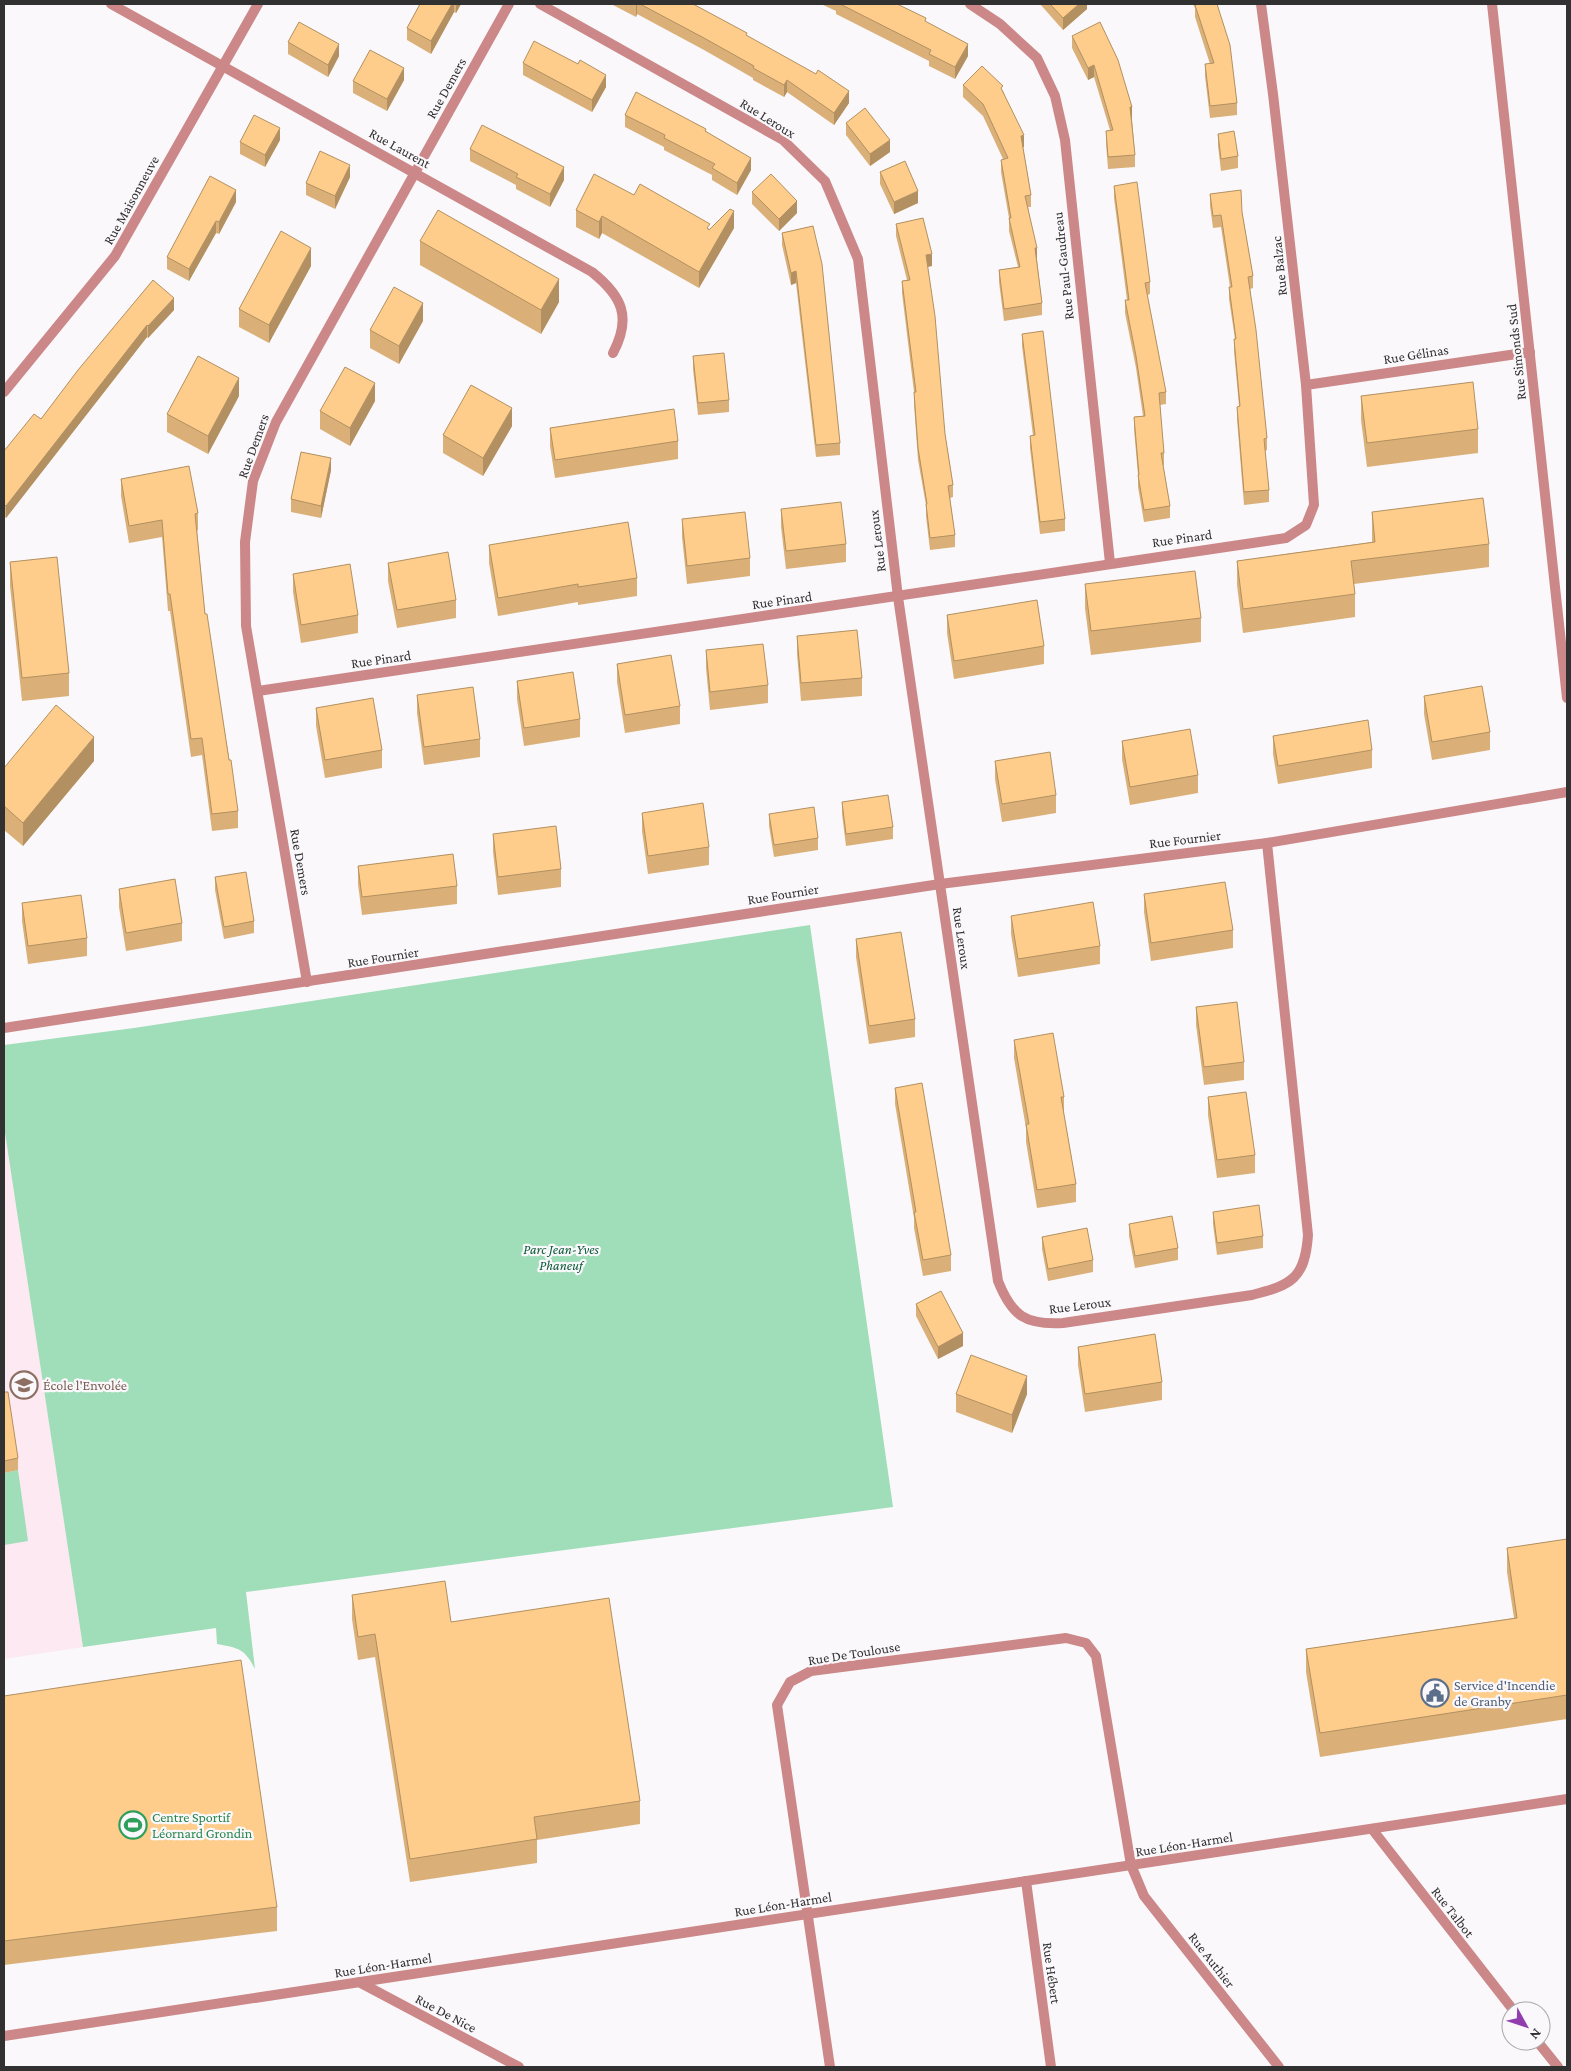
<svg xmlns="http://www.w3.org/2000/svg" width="1571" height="2071" viewBox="0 0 1571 2071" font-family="'Crimson Pro',serif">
	<rect width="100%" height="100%" fill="#faf8fb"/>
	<path fill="#fce9f1" d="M4 1123 83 1647 4 1659Z"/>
	<g fill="#a0ddb9">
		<path d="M810 925 893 1507 246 1592 255 1669C245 1649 239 1648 217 1644L216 1628 83 1647 4 1126V1045L134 1028Z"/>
		<path d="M18 1470 28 1541 4 1545V1473Z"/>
	</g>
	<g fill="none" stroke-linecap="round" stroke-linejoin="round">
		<g stroke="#c88" stroke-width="10">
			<path d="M111 4 592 272C622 296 632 317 613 353"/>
			<path d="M540 4 783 140 825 181 858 259 898 597 998 1281C1012 1316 1025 1325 1063 1323L1252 1295C1291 1285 1305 1279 1308 1235L1267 843"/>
			<path d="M970 4 1000 24 1037 58 1055 96 1065 140 1110 563"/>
			<path d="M1306 385 1530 352"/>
			<path d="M4 392 115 256 258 4"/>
			<path d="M258 691 1286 538 1306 525 1314 505 1306 385 1273 94 1261 4"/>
			<path d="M307 982 246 626 245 542 253 481 276 422 509 4"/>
			<path d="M4 1028 940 884 1267 843 1567 792"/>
			<path d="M1372 1829 1514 2011"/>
			<path d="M1026 1881 1051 2067"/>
			<path d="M359 1982 519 2067"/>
			<path d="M4 2036 1567 1799"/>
			<path d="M1537 2041 1558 2067"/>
			<path d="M830 2067 777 1705 790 1682 811 1671 1066 1638 1086 1643 1096 1656 1131 1865 1144 1896 1279 2067"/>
		</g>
		<path stroke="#c88" stroke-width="10" d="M1492 4 1567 698"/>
	</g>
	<g fill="#dab078">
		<path d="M420 4H461L456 13 454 12 431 54 407 40V28Z"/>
		<path d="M611 4H693L747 36 849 103 834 125 787 92 784 97 753 80V78L704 50 637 14 636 17Z"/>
		<path d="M821 4H897L926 22 968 56 955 79 929 66V61L836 14V11Z"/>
		<path d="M1040 4H1087V9L1063 30Z"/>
		<path d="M1193 4H1217L1237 103V115L1210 118 1205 76V64H1210L1195 17V8Z"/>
		<path d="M1072 36 1132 119 1135 155V167L1108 169 1106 143V131L1110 130 1094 77 1088 80 1072 48Z"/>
		<path d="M288 42 339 56 328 77 288 54Z"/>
		<path d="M523 63 606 87 592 112 523 75Z"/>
		<path d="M404 80 387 111 353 93V81Z"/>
		<path d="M963 85 1003 91 1024 147H1023L1031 195V207H1028L1037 260 1042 303V315L1004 321 999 282V270L1018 267 1009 231V218L1001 172V160L1003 159 983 116 963 97Z"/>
		<path d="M625 115 706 131 751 170 737 195 712 180V175L664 150V147L625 127Z"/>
		<path d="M846 123 890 152 870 166 846 135Z"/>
		<path d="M1218 134 1238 156V168L1221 171 1218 146Z"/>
		<path d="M280 140 265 167 240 154V142Z"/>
		<path d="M470 149 564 180 550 207 516 189V185L470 161Z"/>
		<path d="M880 172 918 203 894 214 880 184Z"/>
		<path d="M350 177 335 209 306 195V183Z"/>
		<path d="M1114 186 1150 282V294L1147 295 1166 392V404L1160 405 1164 453V465H1163L1170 506V518L1144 522 1138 487V475L1134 429V417L1143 416 1136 368 1125 313V300H1127L1114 198Z"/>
		<path d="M752 192 797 213 779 231 752 204Z"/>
		<path d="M1210 194 1242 212 1253 276V288L1250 289 1267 438V450L1265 451 1269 490V502L1244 505 1237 419V407L1239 406 1234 351V339H1235L1229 299V287H1230L1221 227 1213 228 1210 206Z"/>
		<path d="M634 195 710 229 734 228 699 288 602 233 599 239 576 227V210Z"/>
		<path d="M236 202 219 234 216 233 189 281 167 269V257Z"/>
		<path d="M896 224 932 266 927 267 945 434 953 485V497L950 498 955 535V547L930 550 926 516V505L918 460 914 404V392L902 293V281L907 280 896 236Z"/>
		<path d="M813 226 840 443V455L816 457 796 283 791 285 782 245V233Z"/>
		<path d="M420 241 559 302 541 334 420 265Z"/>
		<path d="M311 266 269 343 239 327V309Z"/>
		<path d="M153 280 174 310 148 338 147 337 6 518 4 516V451L41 419Z"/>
		<path d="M423 321 399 364 370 348V330Z"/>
		<path d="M1022 334 1065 519V531L1040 534 1030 448V436H1033L1022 346Z"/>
		<path d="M693 356 729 400V412L698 415 693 369Z"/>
		<path d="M239 396 208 454 167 432V414Z"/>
		<path d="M1361 396 1478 429V453L1367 467 1361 420Z"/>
		<path d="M375 401 350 446 320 429V411Z"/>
		<path d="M512 426 483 476 443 453V435Z"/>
		<path d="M550 428 678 441V459L555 478 550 446Z"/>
		<path d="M331 470 321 518 291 512V499Z"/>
		<path d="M121 479 198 513V530L197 531 205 614 238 811V828L212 831 202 755 191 757 170 611H168L162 537 129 543 121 496Z"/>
		<path d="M781 509 846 544V562L786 569 781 527Z"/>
		<path d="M1372 512 1489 544V567L1354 584 1355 594V617L1243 633 1237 585V561L1372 542Z"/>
		<path d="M682 519 750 558V576L687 584 682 537Z"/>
		<path d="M489 545 637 578V596L578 605V602L498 616 489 563Z"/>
		<path d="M10 562 69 673V696L22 701 10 586Z"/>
		<path d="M388 563 456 600V618L397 628 388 581Z"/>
		<path d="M293 574 358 615V633L301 643 293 592Z"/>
		<path d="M1085 584 1201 618V642L1091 655 1085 608Z"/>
		<path d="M947 615 1044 646V664L954 679 947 633Z"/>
		<path d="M797 636 862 678V696L801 701 797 654Z"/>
		<path d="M706 650 768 685V703L710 710 706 668Z"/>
		<path d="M617 664 680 706V724L625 733 617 682Z"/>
		<path d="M517 681 580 719V737L524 746 517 699Z"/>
		<path d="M417 695 480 739V757L424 765 417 713Z"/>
		<path d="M1424 696 1490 732V750L1432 760 1424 714Z"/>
		<path d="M316 708 382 750V768L325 778 316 726Z"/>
		<path d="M1273 736 1372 750V768L1278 784 1273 754Z"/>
		<path d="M1122 741 1198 775V793L1130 805 1122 759Z"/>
		<path d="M94 761 23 846 4 830V768Z"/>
		<path d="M995 761 1056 795V813L1002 822 995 779Z"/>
		<path d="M842 802 893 827V839L846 846 842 814Z"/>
		<path d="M642 813 709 847V865L648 874 642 831Z"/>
		<path d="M769 814 818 838V850L774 857 769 826Z"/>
		<path d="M493 834 561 869V887L498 895 493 852Z"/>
		<path d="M358 866 457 886V904L362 915 358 884Z"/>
		<path d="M215 877 254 921V933L224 939 215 890Z"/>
		<path d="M119 889 182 923V941L126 951 119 907Z"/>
		<path d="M1144 894 1233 930V948L1151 961 1144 912Z"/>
		<path d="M22 903 87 938V956L28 964 22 921Z"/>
		<path d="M1011 916 1100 946V964L1018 977 1011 934Z"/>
		<path d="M856 939 915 1019V1037L869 1044 856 957Z"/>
		<path d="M1196 1007 1244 1062V1080L1204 1085 1196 1025Z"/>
		<path d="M1014 1040 1064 1097V1115L1076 1184V1202L1037 1208 1026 1142V1128L1014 1058Z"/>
		<path d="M895 1088 951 1255V1271L923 1276 914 1228V1218L895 1104Z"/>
		<path d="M1208 1097 1255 1155V1173L1217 1178 1208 1115Z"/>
		<path d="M1213 1212 1263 1236V1248L1217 1255 1213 1224Z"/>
		<path d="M1129 1224 1178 1248V1260L1135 1268 1129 1236Z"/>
		<path d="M1042 1237 1093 1260V1272L1048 1281 1042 1249Z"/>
		<path d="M916 1304 963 1346 938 1359 916 1316Z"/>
		<path d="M1078 1347 1162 1382V1400L1085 1412 1078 1365Z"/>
		<path d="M4 1388 18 1458V1470L4 1473Z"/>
		<path d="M956 1394H1027L1012 1433 956 1412Z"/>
		<path d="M1567 1539V1719L1320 1757 1306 1672V1649L1514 1618 1507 1572V1548Z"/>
		<path d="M352 1595 451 1622 640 1801V1824L537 1840V1863L410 1882 375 1657 358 1660 352 1619Z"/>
		<path d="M4 1696 277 1907V1931L4 1965Z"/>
	</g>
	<g fill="#b29061">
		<path d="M452 4H454V12L431 54V41Z"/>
		<path d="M456 4H461L456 13Z"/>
		<path d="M636 4H637V14L636 17Z"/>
		<path d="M1079 4H1087V9L1063 30V18Z"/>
		<path d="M339 44V56L328 77V65Z"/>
		<path d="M968 44V56L955 79V67Z"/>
		<path d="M1094 65V77L1088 80V68Z"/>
		<path d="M404 68V80L387 111V99Z"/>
		<path d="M606 75V87L592 112V100Z"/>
		<path d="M787 80V92L784 97V85Z"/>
		<path d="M849 91V103L834 125V113Z"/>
		<path d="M1130 107H1132V119L1130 120Z"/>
		<path d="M280 128V140L265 167V155Z"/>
		<path d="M1024 135V147L1021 148V136Z"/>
		<path d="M890 140V152L870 166V154Z"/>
		<path d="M751 158V170L737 195V183Z"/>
		<path d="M350 165V177L335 209V196Z"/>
		<path d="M564 167V180L550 207V194Z"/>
		<path d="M236 190V202L219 234V222Z"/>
		<path d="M918 191V203L894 214V202Z"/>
		<path d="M797 201V213L779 231V219Z"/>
		<path d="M734 211V228L699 288V272Z"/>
		<path d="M602 216V233L599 239V222Z"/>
		<path d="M216 221V233L189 281V269Z"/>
		<path d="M311 248V266L269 343V325Z"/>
		<rect x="1035" y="248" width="2" height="12"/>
		<path d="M932 254V266L926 267V255Z"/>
		<path d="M796 271V283L791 285V273Z"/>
		<path d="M559 279V302L541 334V310Z"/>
		<path d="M174 298V310L148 338V326Z"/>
		<path d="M423 303V321L399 364V346Z"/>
		<path d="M147 325V337L6 518V506Z"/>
		<path d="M239 378V396L208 454V436Z"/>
		<path d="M375 383V401L350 446V428Z"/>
		<path d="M512 408V426L483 476V458Z"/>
		<path d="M331 458V470L321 518V506Z"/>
		<path d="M94 737V761L23 846V823Z"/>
		<path d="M963 1333V1346L938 1359V1347Z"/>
		<path d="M1027 1376V1394L1012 1433V1415Z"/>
	</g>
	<g fill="#fecd8b" stroke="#b29061">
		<path d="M420 4H452L431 41 407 28Z"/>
		<path d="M640 4H693L747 33 746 35 816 74 818 70 849 91 834 113 787 80 784 85 753 68 754 66 704 38Z"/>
		<path d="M840 4H897L926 18 925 21 968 44 955 67 929 54 931 50Z"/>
		<path d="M1050 4H1079L1063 18Z"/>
		<path d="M1199 4H1217L1230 45 1237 103 1210 106 1205 64 1214 63 1195 5Z"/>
		<path d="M299 22 339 44 328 65 288 42Z"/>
		<path d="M1100 22 1118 60 1132 107H1130L1135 155 1108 157 1106 131 1113 130 1094 65 1088 68 1072 36Z"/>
		<path d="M534 41 578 64 580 60 606 75 592 100 523 63Z"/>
		<path d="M370 50 404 68 387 99 353 81Z"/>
		<path d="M982 66 1003 86 1001 88 1024 135 1021 136 1031 195 1025 196 1037 248H1035L1042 303 1004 309 999 270 1020 267 1009 218H1011L1001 160 1008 158 983 104 963 85Z"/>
		<path d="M636 92 706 129 705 131 751 158 737 183 712 168 715 164 664 138 665 135 625 115Z"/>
		<path d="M865 108 890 140 870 154 846 123Z"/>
		<path d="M254 115 280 128 265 155 240 142Z"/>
		<path d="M482 125 564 167 550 194 516 177 518 174 470 149Z"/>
		<path d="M1234 131 1238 156 1221 159 1218 134Z"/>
		<path d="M320 151 350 165 335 196 306 183Z"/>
		<path d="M905 161 918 191 894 202 880 172Z"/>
		<path d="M594 174 634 195 640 184 710 224 707 228 709 230 730 209 734 211 699 272 602 216 599 222 576 210Z"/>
		<path d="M771 174 797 201 779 219 752 192Z"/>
		<path d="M210 176 236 190 219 222 216 221 189 269 167 257Z"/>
		<path d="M1137 182 1150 282 1145 283 1166 392 1159 393 1164 453H1161L1170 506 1144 510 1138 475H1139L1134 417 1145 416 1136 356 1125 300H1129L1114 186Z"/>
		<path d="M1241 190 1242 212 1253 276 1248 277 1256 330 1267 438 1264 439 1269 490 1244 492 1237 407 1240 406 1234 339H1236L1229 287H1232L1221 215 1213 216 1210 194Z"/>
		<path d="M438 210 559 279 541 310 420 241Z"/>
		<path d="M923 218 932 254 926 255 935 316 945 434 953 485 948 486 955 535 930 538 926 504H927L918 448 914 392H916L902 281 910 280 896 224Z"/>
		<path d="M813 226 822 264 840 443 816 445 796 271 791 273 782 233Z"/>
		<path d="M281 231 311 248 269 325 239 309Z"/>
		<path d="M153 280 174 298 148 326 147 325 6 506 4 504V451L34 414 41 419 78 370Z"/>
		<path d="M394 287 423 303 399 346 370 330Z"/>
		<path d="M1043 331 1065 519 1040 522 1030 436 1035 435 1022 334Z"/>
		<path d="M724 353 729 400 698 403 693 356Z"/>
		<path d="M198 356 239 378 208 436 167 414Z"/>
		<path d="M345 367 375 383 350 428 320 411Z"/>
		<path d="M1473 382 1478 429 1367 443 1361 396Z"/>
		<path d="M471 385 512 408 483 458 443 435Z"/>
		<path d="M674 409 678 441 555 460 550 428Z"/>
		<path d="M301 452 331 458 321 506 291 499Z"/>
		<path d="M189 466 198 513 195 514 205 614H207L229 760H231L238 811 212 814 202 738 191 739 170 594H168L162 520 129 526 121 479Z"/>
		<path d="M1483 498 1489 544 1351 561 1355 594 1243 609 1237 561 1375 542 1372 512Z"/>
		<path d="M841 502 846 544 786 551 781 509Z"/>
		<path d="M745 512 750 558 687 566 682 519Z"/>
		<path d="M628 522 637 578 578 587V584L498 598 489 545Z"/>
		<path d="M448 552 456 600 397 610 388 563Z"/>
		<path d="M57 557 69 673 22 678 10 562Z"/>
		<path d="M350 564 358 615 301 625 293 574Z"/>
		<path d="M1195 571 1201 618 1091 631 1085 584Z"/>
		<path d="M1037 600 1044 646 954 661 947 615Z"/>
		<path d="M857 630 862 678 801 683 797 636Z"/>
		<path d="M763 644 768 685 710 692 706 650Z"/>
		<path d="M671 655 680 706 625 715 617 664Z"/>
		<path d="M573 672 580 719 524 728 517 681Z"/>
		<path d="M1482 686 1490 732 1432 742 1424 696Z"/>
		<path d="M473 687 480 739 424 747 417 695Z"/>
		<path d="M373 698 382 750 325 760 316 708Z"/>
		<path d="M56 705 94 737 23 823 4 806V768Z"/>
		<path d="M1368 720 1372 750 1278 766 1273 736Z"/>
		<path d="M1190 729 1198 775 1130 787 1122 741Z"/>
		<path d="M1050 752 1056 795 1002 804 995 761Z"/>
		<path d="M888 795 893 827 846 834 842 802Z"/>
		<path d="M703 803 709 847 648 856 642 813Z"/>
		<path d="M814 807 818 838 774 845 769 814Z"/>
		<path d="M556 826 561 869 498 877 493 834Z"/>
		<path d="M453 854 457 886 362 897 358 866Z"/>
		<path d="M246 872 254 921 224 927 215 877Z"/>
		<path d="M175 879 182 923 126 933 119 889Z"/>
		<path d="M1225 882 1233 930 1151 943 1144 894Z"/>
		<path d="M81 895 87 938 28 946 22 903Z"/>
		<path d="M1093 902 1100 946 1018 959 1011 916Z"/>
		<path d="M901 932 915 1019 869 1026 856 939Z"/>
		<path d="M1237 1002 1244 1062 1204 1067 1196 1007Z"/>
		<path d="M1053 1033 1064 1097H1061L1076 1184 1037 1190 1026 1124H1029L1014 1040Z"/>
		<path d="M922 1083 951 1255 923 1260 914 1212H916L895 1088Z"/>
		<path d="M1246 1092 1255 1155 1217 1160 1208 1097Z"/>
		<path d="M1259 1205 1263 1236 1217 1243 1213 1212Z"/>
		<path d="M1172 1216 1178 1248 1135 1256 1129 1224Z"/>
		<path d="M1087 1228 1093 1260 1048 1269 1042 1237Z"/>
		<path d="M941 1291 963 1333 938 1347 916 1304Z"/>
		<path d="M1155 1334 1162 1382 1085 1394 1078 1347Z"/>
		<path d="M971 1355 1027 1376 1012 1415 956 1394Z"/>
		<path d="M4 1388V1392H8L18 1458 4 1461Z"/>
		<path d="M1567 1539V1695L1320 1733 1306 1649 1517 1618 1507 1548Z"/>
		<path d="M445 1581 451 1622 609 1598 640 1801 534 1817 537 1839 410 1859 375 1634 358 1637 352 1595Z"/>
		<path d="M241 1660 277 1907 4 1941V1696Z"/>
	</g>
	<defs>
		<g id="school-ring" transform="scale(1.4375)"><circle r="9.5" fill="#faf8fb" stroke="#8d6e63" stroke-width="1.5"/><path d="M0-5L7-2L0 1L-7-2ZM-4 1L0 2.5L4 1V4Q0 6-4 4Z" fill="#8d6e63"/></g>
		<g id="civic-ring" transform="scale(1.4375)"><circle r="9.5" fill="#faf8fb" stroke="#5c6f8a" stroke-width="1.5"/><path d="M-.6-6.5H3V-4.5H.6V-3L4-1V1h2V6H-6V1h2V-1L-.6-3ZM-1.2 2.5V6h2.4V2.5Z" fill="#5c6f8a"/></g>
		<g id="stadium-ring" transform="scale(1.4375)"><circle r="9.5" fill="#faf8fb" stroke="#2e9e5b" stroke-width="1.5"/><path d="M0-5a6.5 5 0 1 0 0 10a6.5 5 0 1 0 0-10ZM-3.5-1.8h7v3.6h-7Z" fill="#2e9e5b"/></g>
	</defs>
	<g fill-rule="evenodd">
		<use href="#school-ring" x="24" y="1385"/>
		<use href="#civic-ring" x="1435" y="1693"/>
		<use href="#stadium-ring" x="133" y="1825"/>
	</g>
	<g text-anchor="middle" stroke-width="4.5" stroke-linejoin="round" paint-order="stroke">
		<g font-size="14" fill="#323132" stroke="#faf8fb">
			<text transform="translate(446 88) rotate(-61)" y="5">Rue Demers</text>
			<text transform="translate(768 118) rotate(32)" y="5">Rue Leroux</text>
			<text transform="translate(400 148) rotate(29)" y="5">Rue Laurent</text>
			<text transform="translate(131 200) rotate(-61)" y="5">Rue Maisonneuve</text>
			<text transform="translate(1063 266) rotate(-96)" y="5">Rue Paul-Gaudreau</text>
			<text transform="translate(1279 266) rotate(-96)" y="5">Rue Balzac</text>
			<text transform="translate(1516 352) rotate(-96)" y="5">Rue Simonds Sud</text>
			<text transform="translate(1416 354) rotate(-9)" y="5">Rue Gélinas</text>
			<text transform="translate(253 446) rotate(-70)" y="5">Rue Demers</text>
			<text transform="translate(1182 538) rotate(-8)" y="5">Rue Pinard</text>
			<text transform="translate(877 541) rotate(-97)" y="5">Rue Leroux</text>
			<text transform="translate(782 600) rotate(-8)" y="5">Rue Pinard</text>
			<text transform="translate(381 659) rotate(-8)" y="5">Rue Pinard</text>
			<text transform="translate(1185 839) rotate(-7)" y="5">Rue Fournier</text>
			<text transform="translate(301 862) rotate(80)" y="5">Rue Demers</text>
			<text transform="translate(783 894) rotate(-9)" y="5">Rue Fournier</text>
			<text transform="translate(962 938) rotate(82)" y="5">Rue Leroux</text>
			<text transform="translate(383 957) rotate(-9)" y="5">Rue Fournier</text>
			<text transform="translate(1080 1305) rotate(-7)" y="5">Rue Leroux</text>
			<text transform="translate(854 1653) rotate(-9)" y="5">Rue De Toulouse</text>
			<text transform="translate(1184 1844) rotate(-9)" y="5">Rue Léon-Harmel</text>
			<text transform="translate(783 1904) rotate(-9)" y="5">Rue Léon-Harmel</text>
			<text transform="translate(1453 1912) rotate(52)" y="5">Rue Talbot</text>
			<text transform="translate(1212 1960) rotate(52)" y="5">Rue Authier</text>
			<text transform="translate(383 1965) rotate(-9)" y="5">Rue Léon-Harmel</text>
			<text transform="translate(1052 1973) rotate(82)" y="5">Rue Hébert</text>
			<text transform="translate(446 2013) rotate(28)" y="5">Rue De Nice</text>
		</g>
		<g font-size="14" font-style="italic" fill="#0b5b38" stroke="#faf8fb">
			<text x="561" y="1254">Parc Jean-Yves<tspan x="561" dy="16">Phaneuf</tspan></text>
		</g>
		<g font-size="14" fill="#785e54" stroke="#faf8fb" text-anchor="start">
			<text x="43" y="1390">École l'Envolée</text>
		</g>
		<g font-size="14" fill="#4e5e75" stroke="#faf8fb" text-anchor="start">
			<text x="1454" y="1690">Service d'Incendie<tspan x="1454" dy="16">de Granby</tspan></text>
		</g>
		<g font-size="14" fill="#27864d" stroke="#faf8fb" text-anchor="start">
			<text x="152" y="1822">Centre Sportif<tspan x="152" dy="16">Léornard Grondin</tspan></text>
		</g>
	</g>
	<rect width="1571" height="2071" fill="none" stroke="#323132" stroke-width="10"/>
	<g transform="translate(1526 2026) rotate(130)"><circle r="24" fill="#faf8fb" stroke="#aaa8ab"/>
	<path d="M0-4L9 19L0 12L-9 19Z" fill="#903ead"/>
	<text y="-8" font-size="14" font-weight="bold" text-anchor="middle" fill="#323132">N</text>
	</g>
</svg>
